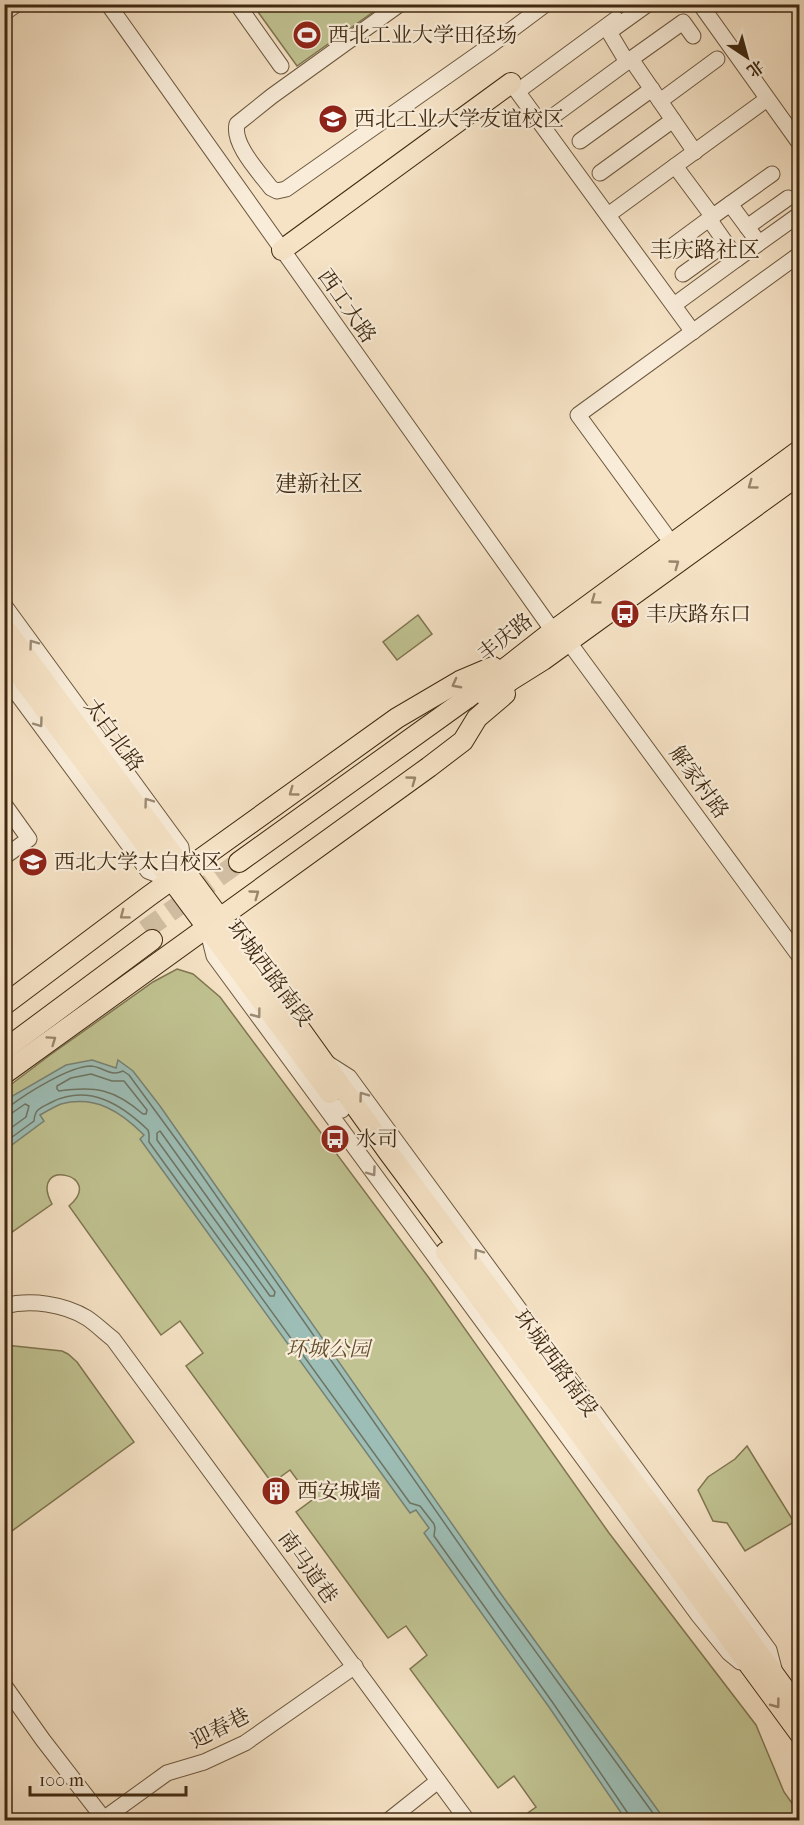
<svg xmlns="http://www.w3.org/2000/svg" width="804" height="1825" viewBox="0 0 804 1825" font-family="'IM FELL French Canon','Noto Serif SC',serif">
	<rect width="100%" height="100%" fill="#f6e3c6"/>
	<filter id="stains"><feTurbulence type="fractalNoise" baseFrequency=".00333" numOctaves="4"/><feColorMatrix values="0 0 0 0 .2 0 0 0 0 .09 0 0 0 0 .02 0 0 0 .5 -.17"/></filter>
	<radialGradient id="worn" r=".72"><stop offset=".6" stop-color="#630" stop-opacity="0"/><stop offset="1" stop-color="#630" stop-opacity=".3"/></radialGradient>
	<g fill="#c1c392" stroke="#807651" stroke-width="1.5">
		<path d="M253 5H383L297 66Z"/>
		<path d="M418 615 432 634 397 660 383 642Z"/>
		<path d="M177 969 193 974 220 997 429 1278 609 1533 756 1725 784 1792 799 1813V1820H518L536 1807 514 1776 498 1788 410 1669 427 1655 406 1626 388 1638 296 1512 312 1500 290 1470 272 1483 186 1366 203 1353 180 1321 161 1335 69 1206C107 1174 27 1157 52 1204L5 1237V1089L50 1055 153 982Z"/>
		<path d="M5 1345 62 1351 68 1354 77 1362 134 1442 5 1536Z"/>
		<path d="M747 1446 794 1522 745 1551 727 1523 713 1521 698 1490 708 1477 735 1459Z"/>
	</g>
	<path fill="#9dbeb6" stroke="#778274" stroke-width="1.5" d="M92 1060 116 1068 118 1060 133 1071 160 1106 501 1594 665 1820H626L549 1707 424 1533 429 1528 416 1510 410 1513 140 1139 144 1135C121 1112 96 1095 61 1104 54 1107 47 1111 40 1115L44 1121 5 1150V1102L14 1095 66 1065Z"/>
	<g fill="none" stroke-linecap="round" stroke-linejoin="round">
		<g stroke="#6e7463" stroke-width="1.5">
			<path d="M91 1074 112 1081H124L147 1110 146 1114H143C114 1089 96 1086 59 1091L57 1089V1086L71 1078Z"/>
			<path d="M4 1107 10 1106C27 1093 70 1066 91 1066 104 1067 109 1077 123 1071L129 1075 192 1161 496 1597 658 1820"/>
			<path d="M4 1114 12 1113 25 1104 29 1106 26 1117 4 1133"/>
			<path d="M160 1131 275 1292 274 1296H270L157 1140V1133Z"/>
			<path d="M4 1143 34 1121C35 1108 41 1108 52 1102 89 1084 121 1104 148 1130L149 1134V1142L410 1503 420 1506 434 1524 435 1528 434 1536 553 1703 629 1815 631 1820"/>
		</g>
		<path stroke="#d1bea2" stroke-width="20" stroke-dasharray="20 10" stroke-linecap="butt" d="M145 930 239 862"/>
		<g stroke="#6d583e" stroke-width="17">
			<g id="minor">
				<path d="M108 4 553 631"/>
				<path d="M237 4 281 66"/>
				<path d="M400 4 272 96 237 124C232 144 259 172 271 188L277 191 286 189 491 45 546 4"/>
				<path d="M700 4 800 144"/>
				<path d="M4 13 17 4"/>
				<path d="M631 59 683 22 693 36"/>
				<path d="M627 62 609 32 648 4"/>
				<path d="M511 83 693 332"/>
				<path d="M518 91 616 19"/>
				<path d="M660 101 717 59"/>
				<path d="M552 117 631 59 695 152"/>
				<path d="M580 141 652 89"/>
				<path d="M675 166 767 99"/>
				<path d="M600 173 673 120"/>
				<path d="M730 204 772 174"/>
				<path d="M608 215 675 166 713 217"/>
				<path d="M747 227 788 198"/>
				<path d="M759 243 730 204 709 219 737 259 800 214"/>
				<path d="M667 250 709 219"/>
				<path d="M683 274 726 243"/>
				<path d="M674 305 737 259"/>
				<path d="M665 534 578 415 800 254"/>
				<path d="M4 605 181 847 184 871"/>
				<path d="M568 641 800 957"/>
				<path d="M4 676 148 871 171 880"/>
				<path d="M4 804 29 839 4 857"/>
				<path d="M208 932 214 956 699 1616 729 1653 740 1662"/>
				<path d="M327 1063 349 1077 769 1650 774 1669"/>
				<path d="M320 1098 342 1110"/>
				<path d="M4 1306C31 1299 64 1304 87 1318 96 1324 104 1332 113 1339L467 1820"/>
				<path d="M4 1685 43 1740 104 1819"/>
				<path d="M102 1820 167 1773 204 1762 245 1743 355 1666"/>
				<path d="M389 1820 438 1781"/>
			</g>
		</g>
		<g stroke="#3f2910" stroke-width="22">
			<g id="major">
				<path d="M282 250 511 83"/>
				<path d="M4 627 236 940 389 1153 650 1504 800 1710"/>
				<path d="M4 654 330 1093"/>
				<path d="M487 698 511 680 543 660 800 474"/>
				<path d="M239 862 466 699 553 631 800 450"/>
				<path d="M4 1005 149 896 397 718 460 681 493 667"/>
				<path d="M4 1050 152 940"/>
				<path d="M4 1074 429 767 463 741 477 718 505 694"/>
				<path d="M446 1252 800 1734"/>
			</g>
		</g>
		<use href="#minor" stroke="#f9edda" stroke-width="15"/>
		<use href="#major" stroke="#f6e3c6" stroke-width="20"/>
	</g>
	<defs><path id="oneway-chevron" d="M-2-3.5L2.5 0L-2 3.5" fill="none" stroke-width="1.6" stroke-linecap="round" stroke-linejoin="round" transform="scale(1.5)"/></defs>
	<g stroke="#9a866b">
		<use href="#oneway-chevron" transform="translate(752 485) rotate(144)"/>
		<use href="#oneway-chevron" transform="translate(675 564) rotate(-36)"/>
		<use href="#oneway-chevron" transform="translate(595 600) rotate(144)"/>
		<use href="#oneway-chevron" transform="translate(456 684) rotate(152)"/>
		<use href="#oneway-chevron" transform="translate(412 780) rotate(-36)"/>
		<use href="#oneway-chevron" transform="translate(293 792) rotate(144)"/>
		<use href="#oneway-chevron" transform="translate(255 894) rotate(-36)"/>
		<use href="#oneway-chevron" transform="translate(124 915) rotate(143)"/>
		<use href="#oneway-chevron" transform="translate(52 1040) rotate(-35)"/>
		<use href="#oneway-chevron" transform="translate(776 1704) rotate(53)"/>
	</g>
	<g stroke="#9c8b75">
		<use href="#oneway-chevron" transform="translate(33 644) rotate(-126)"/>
		<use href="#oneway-chevron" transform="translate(39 723) rotate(54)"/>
		<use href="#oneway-chevron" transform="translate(148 802) rotate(-126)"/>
		<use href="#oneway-chevron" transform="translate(257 1014) rotate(53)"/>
		<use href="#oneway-chevron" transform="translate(363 1096) rotate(-126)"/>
		<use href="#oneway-chevron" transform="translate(372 1172) rotate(54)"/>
		<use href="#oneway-chevron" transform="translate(478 1253) rotate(-126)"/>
	</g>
	<defs>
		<g id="stadium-disc" transform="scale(1.5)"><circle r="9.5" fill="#8f2418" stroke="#f9edda"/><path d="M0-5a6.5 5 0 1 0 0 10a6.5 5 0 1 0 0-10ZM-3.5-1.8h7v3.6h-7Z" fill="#fff"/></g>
		<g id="university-disc" transform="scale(1.5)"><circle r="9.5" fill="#8f2418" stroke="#f9edda"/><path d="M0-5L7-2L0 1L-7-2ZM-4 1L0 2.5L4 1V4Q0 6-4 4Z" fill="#fff"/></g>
		<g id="bus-disc" transform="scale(1.5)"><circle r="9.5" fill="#8f2418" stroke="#f9edda"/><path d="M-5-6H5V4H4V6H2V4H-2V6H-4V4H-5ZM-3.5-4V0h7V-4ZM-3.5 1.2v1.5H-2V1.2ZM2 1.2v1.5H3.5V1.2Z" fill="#fff"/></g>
		<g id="building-disc" transform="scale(1.5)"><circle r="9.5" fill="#8f2418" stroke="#f9edda"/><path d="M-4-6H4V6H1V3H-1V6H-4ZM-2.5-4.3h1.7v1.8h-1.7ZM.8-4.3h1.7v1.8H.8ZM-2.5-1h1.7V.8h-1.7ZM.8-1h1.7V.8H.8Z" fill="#fff"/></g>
	</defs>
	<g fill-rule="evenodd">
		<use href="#stadium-disc" x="307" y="35"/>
		<use href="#university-disc" x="333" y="119"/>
		<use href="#bus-disc" x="625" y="614"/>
		<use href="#university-disc" x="33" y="862"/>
		<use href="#bus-disc" x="335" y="1139"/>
		<use href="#building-disc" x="276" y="1491"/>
	</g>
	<g text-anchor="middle" stroke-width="4.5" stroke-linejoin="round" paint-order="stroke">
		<g font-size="21" fill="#3f2910" stroke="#f9edda" text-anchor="start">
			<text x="328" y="42">西北工业大学田径场</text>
			<text x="354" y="126">西北工业大学友谊校区</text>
			<text x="646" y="621">丰庆路东口</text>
			<text x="54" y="869">西北大学太白校区</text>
			<text x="356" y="1146">水司</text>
			<text x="297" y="1498">西安城墙</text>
		</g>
		<g font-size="21" fill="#3f2910" stroke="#f9edda">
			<text transform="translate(347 306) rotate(55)" y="7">西工大路</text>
			<text transform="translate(505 637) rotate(-38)" y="7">丰庆路</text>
			<text transform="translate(114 735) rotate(54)" y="7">太白北路</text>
			<text transform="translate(699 782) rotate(54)" y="7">解家村路</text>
			<text transform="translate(270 973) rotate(53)" y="7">环城西路南段</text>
			<text transform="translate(556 1363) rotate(54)" y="7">环城西路南段</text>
			<text transform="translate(308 1567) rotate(54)" y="7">南马道巷</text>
			<text transform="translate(220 1728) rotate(-27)" y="7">迎春巷</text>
		</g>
		<g font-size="21" font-style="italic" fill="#605030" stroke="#f9edda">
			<text x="328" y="1356">环城公园</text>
		</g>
		<g font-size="22" fill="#3f2910" stroke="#f9edda">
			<text x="705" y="257">丰庆路社区</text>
			<text x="319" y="491">建新社区</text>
		</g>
	</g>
	<rect width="804" height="1825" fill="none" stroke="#f6e3c6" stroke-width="24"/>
	<rect x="6" y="6" width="792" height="1813" fill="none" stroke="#3f2910" stroke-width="3"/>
	<rect x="12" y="12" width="780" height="1801" fill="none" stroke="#3f2910" stroke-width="1.5"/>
	<g transform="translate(747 57) rotate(144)" stroke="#f9edda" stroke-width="4.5" paint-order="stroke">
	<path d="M0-4.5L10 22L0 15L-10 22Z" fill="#3f2910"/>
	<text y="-9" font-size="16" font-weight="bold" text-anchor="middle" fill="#3f2910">北</text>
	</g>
	<path d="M30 1786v9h156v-9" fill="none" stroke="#3f2910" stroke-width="3"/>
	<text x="39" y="1786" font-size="18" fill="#3f2910" stroke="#f9edda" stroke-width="4.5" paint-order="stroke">100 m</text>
	<rect width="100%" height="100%" filter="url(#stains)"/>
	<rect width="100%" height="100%" fill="url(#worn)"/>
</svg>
